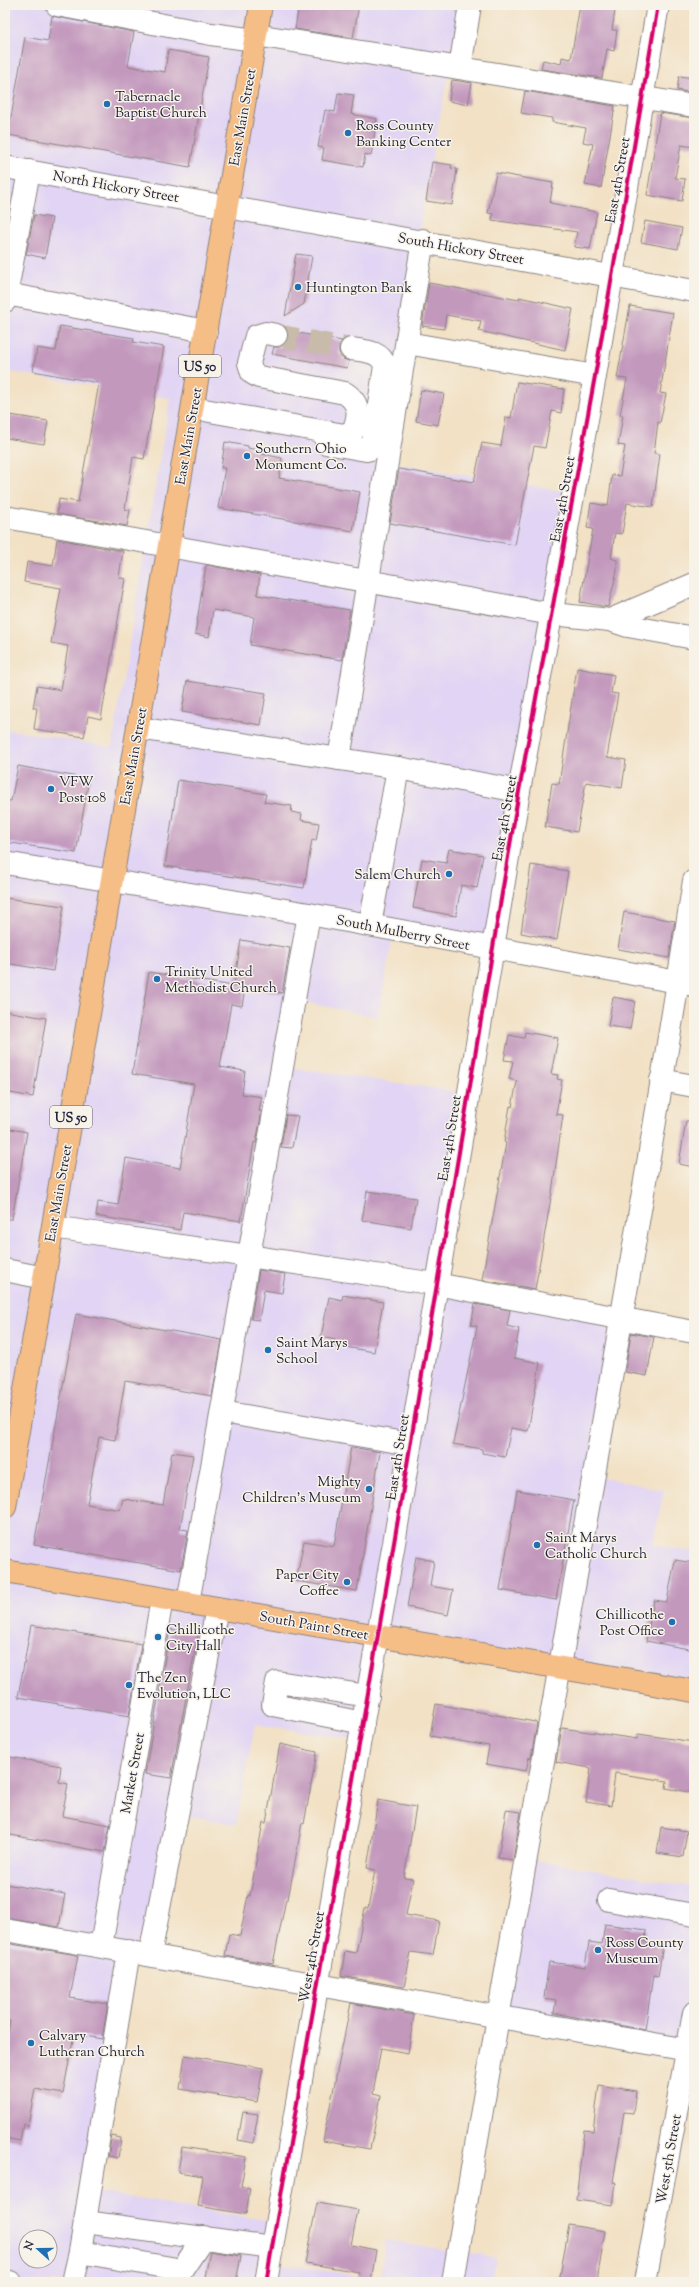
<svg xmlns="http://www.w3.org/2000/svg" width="699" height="2287" viewBox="0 0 699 2287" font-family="'Sorts Mill Goudy',serif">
	<rect width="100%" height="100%" fill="#f7f3e8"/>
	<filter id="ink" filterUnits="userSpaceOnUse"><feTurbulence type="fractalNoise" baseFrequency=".025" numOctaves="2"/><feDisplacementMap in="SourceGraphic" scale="8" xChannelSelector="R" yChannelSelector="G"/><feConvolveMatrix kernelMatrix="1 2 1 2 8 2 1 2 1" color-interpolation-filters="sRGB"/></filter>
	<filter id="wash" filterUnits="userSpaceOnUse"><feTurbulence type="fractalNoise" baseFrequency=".012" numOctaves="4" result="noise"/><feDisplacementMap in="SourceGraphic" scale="16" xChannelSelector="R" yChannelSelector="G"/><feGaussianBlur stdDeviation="0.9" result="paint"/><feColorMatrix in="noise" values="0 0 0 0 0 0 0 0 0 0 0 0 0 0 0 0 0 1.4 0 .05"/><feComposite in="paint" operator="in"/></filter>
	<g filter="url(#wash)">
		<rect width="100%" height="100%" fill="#f2e1c5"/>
		<g fill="#e1d4f4" fill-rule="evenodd">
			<path d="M5 5H461L413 260 380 461 574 493 493 948 394 930 378 1017 299 1001 288 1067 467 1093 436 1284 620 1318 593 1476 664 1490 653 1545 694 1552V1691L378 1636 360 1740 255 1724 236 1824 177 1814 150 1955 129 1951 90 2191 276 2222 269 2262 379 2279 386 2240 496 2258 491 2282H5V729L112 747 170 398 5 371V336L15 277 5 275ZM26 2237H50V2261H26Z"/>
			<path d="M525 1858 694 1887V2051L497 2016Z"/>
		</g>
		<g id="blocks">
			<g fill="#c298bd">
				<path d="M299 5H359L353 38 295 29Z"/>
				<path d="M580 5H616L612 30H617L614 51 607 49 602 78 541 69 543 60 561 64 562 57 571 59Z"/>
				<path d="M52 16 134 32 128 66 165 72 168 50 209 57 190 167 8 135 25 37 48 41Z"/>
				<path d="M679 76 694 78V93L677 90Z"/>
				<path d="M452 80 472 83 468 105 449 101Z"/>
				<path d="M525 91 615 106 601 188 585 185 593 144 583 142 586 128 552 122V118L521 113Z"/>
				<path d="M338 93 354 95 351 114 377 119 371 156 365 154 363 167 322 160 324 148 318 147 325 110 335 112Z"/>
				<path d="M660 113 694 118V147L681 145 675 178 685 179 682 201 647 195Z"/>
				<path d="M432 162 452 165 451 168 457 169 452 205 426 201Z"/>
				<path d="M496 173 553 183 550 203 597 212 590 249 574 247 577 232 492 220 493 214 488 213Z"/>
				<path d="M34 215 52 218 45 258 26 254Z"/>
				<path d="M645 221 682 228 678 249 641 242Z"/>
				<path d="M296 254 312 256 304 304 285 316Z"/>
				<path d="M429 283 519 300V297L573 309 565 350 479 331 481 321 446 315 444 329 422 326Z"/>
				<path d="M630 306 673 313 660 393 666 394 660 423 658 422 654 453 660 454 653 507 627 503 622 534 615 533 611 558 617 560V571L608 607 580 602 593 529 587 528 591 503 608 506 612 475 620 476 625 446 618 445 623 415H620L627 379 617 378Z"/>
				<path d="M60 326 134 338 133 342 164 347 144 459 133 457 125 509 130 510 127 526 57 514 59 499 78 502 99 383 33 371 37 348 56 351Z"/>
				<path d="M288 331 342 341 339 347V353L343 359 349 361 347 368 272 354 274 347H280L286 343Z"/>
				<path d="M517 382 564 389 561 413 552 411 545 448 534 446 515 545 390 523 399 469 474 482 482 443 501 446 506 417 511 418Z"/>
				<path d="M421 390 444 394 438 425 416 421Z"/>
				<path d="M10 415 48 421 44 444 6 438Z"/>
				<path d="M225 442 248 446V448L262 451V454L282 458 279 478 360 492 353 531 218 508 225 468H221Z"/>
				<path d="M57 539 123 551 119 577 125 579 101 719 88 716 84 737 34 729 37 708H33L37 686 61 690 68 646 51 643 61 588 24 582 27 562 53 566Z"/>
				<path d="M206 565 260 575 257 595 350 610 342 660 250 645 254 617 213 610 209 637 195 634Z"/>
				<path d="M577 668 614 675 611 693 618 694 607 757 626 760 622 788 586 782 577 832 545 827 552 783 559 784Z"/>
				<path d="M187 681 266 693 261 725 182 712Z"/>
				<path d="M18 766 89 779 76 853 5 842V800L11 801Z"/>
				<path d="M178 780 266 794 264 802 292 806 291 812 302 814 301 820 319 823 316 841 312 840 304 888 165 866Z"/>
				<path d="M449 849 483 855 477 888 461 885 456 916 413 908 422 859 446 863Z"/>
				<path d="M531 865 568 871 557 940 521 933Z"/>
				<path d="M5 898 64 906 53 971 5 963Z"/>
				<path d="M624 912 675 921 669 958 618 949Z"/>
				<path d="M241 940 290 948 282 993 234 985Z"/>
				<path d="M149 972 245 988 242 1006 231 1004 220 1067 245 1071 242 1094 262 1097 259 1111H262L256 1143 254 1142 241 1221 183 1212 180 1230 96 1216 98 1202 118 1205 126 1158 180 1168 194 1084 132 1074Z"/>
				<path d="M613 997 635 1001 630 1029 608 1026Z"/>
				<path d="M5 1011 46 1018 33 1097 5 1092Z"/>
				<path d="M525 1032 558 1038 551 1074 558 1075 557 1079 562 1080 556 1114 563 1115 552 1192 535 1289 482 1280 506 1143 504 1142 510 1106 512 1107 517 1081 509 1079 513 1061 504 1060 509 1035 524 1038Z"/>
				<path d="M286 1115 298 1116 292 1148 281 1147Z"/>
				<path d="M686 1121H694V1167L679 1164Z"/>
				<path d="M5 1128 27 1132 12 1219H5Z"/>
				<path d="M367 1191 416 1198 411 1228 362 1220Z"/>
				<path d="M259 1270 285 1274 282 1293 264 1290 259 1320 251 1319Z"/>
				<path d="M343 1295 383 1302 374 1352 334 1345 335 1340 321 1337 329 1297 342 1300Z"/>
				<path d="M475 1304 510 1310 507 1326 519 1329 514 1358 540 1363 528 1431 511 1428 505 1457 482 1453V1449L453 1444 477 1326 471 1325Z"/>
				<path d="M76 1314 222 1340 212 1396 125 1381 115 1440 99 1437 87 1504 120 1510 123 1499 163 1505 172 1452 193 1455 180 1529 188 1530 181 1570 34 1545Z"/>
				<path d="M631 1333 654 1337 647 1376 625 1372Z"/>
				<path d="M351 1447 380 1452 357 1591 296 1581 304 1541 334 1546Z"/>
				<path d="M517 1490 574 1500 556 1600 500 1590Z"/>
				<path d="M416 1557 434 1561 430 1586 453 1590 448 1615 407 1607Z"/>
				<path d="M675 1560 694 1563V1650L646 1641 654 1600 667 1602Z"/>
				<path d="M31 1625 141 1644 129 1716 18 1697Z"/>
				<path d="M170 1629 198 1634 171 1778 145 1774Z"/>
				<path d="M436 1704 535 1722 537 1724 531 1758 529 1757 526 1771 486 1764 489 1746 430 1736Z"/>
				<path d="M562 1728 637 1739 638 1734 694 1742V1793L666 1788 667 1781 615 1773 611 1806 586 1802 591 1768 556 1762Z"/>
				<path d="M280 1744 317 1752 304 1824 302 1823 288 1899H286L273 1964 225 1956 229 1934 240 1936 248 1895 250 1896 263 1822 266 1823Z"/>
				<path d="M5 1756 61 1766 59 1782 68 1784 62 1816 110 1825 105 1852 5 1834Z"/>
				<path d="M378 1800 416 1807 404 1878 413 1879 406 1915 439 1921 433 1955 411 1952 404 1987 341 1976 345 1951 356 1953 365 1908 368 1909 375 1870 367 1868Z"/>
				<path d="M506 1810 521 1812 513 1860 498 1858Z"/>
				<path d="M661 1827 687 1831 683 1857 657 1853Z"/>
				<path d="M5 1884 65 1894 59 1927 5 1918Z"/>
				<path d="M605 1924 646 1930 645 1942 663 1945 658 1976 653 1975 645 2030 554 2013 556 2000 544 1998 549 1962 585 1967 589 1942 602 1944Z"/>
				<path d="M5 1943 78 1955 70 1998 108 2004 102 2039 74 2034 63 2094 35 2089 28 2125 23 2124 20 2141 5 2138V2050L10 2021 5 2020Z"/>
				<path d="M351 2003 414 2015 408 2053 381 2048 373 2094 381 2096 370 2149 323 2141Z"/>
				<path d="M185 2055 263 2068 257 2102 180 2089Z"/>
				<path d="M599 2085 636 2091 633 2113 624 2112 613 2182 616 2183 613 2205 576 2200 584 2130 593 2131Z"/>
				<path d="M243 2112 258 2114 253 2143 238 2140Z"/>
				<path d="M112 2136 121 2138 118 2158 108 2156Z"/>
				<path d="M182 2147 246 2157 241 2187 250 2188 246 2214 198 2206 203 2176 178 2172Z"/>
				<path d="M317 2203 358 2210 351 2245 376 2250 371 2282H358L359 2272 305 2263Z"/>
				<path d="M569 2225 605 2231 597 2282H559Z"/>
				<path d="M210 2251 241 2256 236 2282H204Z"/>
			</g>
		</g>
	</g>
	<g filter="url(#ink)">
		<use href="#blocks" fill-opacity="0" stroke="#8a8280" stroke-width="1"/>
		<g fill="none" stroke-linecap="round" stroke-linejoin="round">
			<path stroke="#c8bba9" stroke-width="22" stroke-dasharray="22 11" stroke-linecap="butt" d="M276 335 351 349"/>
			<g stroke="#8a8280" stroke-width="24">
				<g id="minor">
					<path d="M57 5 211 34 255 40"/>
					<path d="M256 35 694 106"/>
					<path d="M460 68 470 5"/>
					<path d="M5 167 694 291"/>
					<path d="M6 294 206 331"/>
					<path d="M5 301 29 171"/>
					<path d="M407 343 595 376"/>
					<path d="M193 408 344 435 353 431C360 415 360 403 345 393L259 377 252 373 249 363 256 336 266 333 276 335"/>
					<path d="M326 443 366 450 370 449 373 442 385 366C381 351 365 351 351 349"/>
					<path d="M5 517 552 614 610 620 694 584"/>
					<path d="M610 620 628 626 694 638"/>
					<path d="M138 728 398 768 519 791"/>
					<path d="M339 759 423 240"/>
					<path d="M5 863 309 914 694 985"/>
					<path d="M370 925 398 768"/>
					<path d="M661 1080 694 1086"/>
					<path d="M53 1227 436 1284 694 1332"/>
					<path d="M5 1270 44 1278"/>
					<path d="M222 1412 410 1444"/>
					<path d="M188 1603 309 914"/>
					<path d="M363 1723 273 1705 277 1682 368 1696"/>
					<path d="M609 1900 694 1915"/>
					<path d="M5 1930 694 2051"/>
					<path d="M101 1946 162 1599"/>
					<path d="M150 1955 217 1608"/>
					<path d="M85 2222 272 2247"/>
					<path d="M80 2252 182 2270 204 2237"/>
					<path d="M5 2281 10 2282"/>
					<path d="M73 2282 80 2252 129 1951"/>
					<path d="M266 2282 395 1537 519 791 595 376 658 5"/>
					<path d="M453 2282C530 1814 621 1349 694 881"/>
					<path d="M645 2282 694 2013"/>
				</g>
			</g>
			<g stroke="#8a8280" stroke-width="24">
				<g id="major">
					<path d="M5 1507 261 5"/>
					<path d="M5 1571 694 1691"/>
				</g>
			</g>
			<use href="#minor" stroke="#fff" stroke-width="22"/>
			<use href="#major" stroke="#f6be87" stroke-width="22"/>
			<g stroke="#f7f3e8" stroke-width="6">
				<path id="cycleway" d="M266 2282 395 1537 519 791 595 376 658 5"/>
			</g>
			<use href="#cycleway" stroke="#d6006c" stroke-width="4"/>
		</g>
	</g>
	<g fill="#1f6fb2" stroke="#f7f3e8" stroke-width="1.5">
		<circle cx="107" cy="104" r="4"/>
		<circle cx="348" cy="133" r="4"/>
		<circle cx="298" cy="287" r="4"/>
		<circle cx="247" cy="456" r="4"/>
		<circle cx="51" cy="789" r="4"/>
		<circle cx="449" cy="874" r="4"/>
		<circle cx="157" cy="979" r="4"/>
		<circle cx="268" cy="1350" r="4"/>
		<circle cx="369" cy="1489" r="4"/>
		<circle cx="537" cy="1545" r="4"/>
		<circle cx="347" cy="1582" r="4"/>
		<circle cx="672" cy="1622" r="4"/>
		<circle cx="158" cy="1637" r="4"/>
		<circle cx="129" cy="1685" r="4"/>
		<circle cx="598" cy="1950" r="4"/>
		<circle cx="31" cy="2043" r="4"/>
	</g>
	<g text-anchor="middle" stroke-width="3" stroke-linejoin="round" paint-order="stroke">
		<g fill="#f7f3e8" stroke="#62616f" stroke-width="1">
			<rect x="179" y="355" width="42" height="22" rx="3"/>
			<rect x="50" y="1106" width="42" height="22" rx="3"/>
		</g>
		<g font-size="13" font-weight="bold" fill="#22223b">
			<text x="200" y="371">US 50</text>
			<text x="71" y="1122">US 50</text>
		</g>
		<g font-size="14" fill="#22223b" stroke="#f7f3e8" text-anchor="start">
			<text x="115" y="101">Tabernacle<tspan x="115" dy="16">Baptist Church</tspan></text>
			<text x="356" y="130">Ross County<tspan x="356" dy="16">Banking Center</tspan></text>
			<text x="306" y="292">Huntington Bank</text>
			<text x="255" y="453">Southern Ohio<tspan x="255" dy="16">Monument Co.</tspan></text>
			<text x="59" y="786">VFW<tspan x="59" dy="16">Post 108</tspan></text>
			<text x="441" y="879" text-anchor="end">Salem Church</text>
			<text x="165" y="976">Trinity United<tspan x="165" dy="16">Methodist Church</tspan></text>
			<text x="276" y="1347">Saint Marys<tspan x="276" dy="16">School</tspan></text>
			<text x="361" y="1486" text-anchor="end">Mighty<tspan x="361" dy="16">Children's Museum</tspan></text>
			<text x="545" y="1542">Saint Marys<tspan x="545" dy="16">Catholic Church</tspan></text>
			<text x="339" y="1579" text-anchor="end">Paper City<tspan x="339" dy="16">Coffee</tspan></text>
			<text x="664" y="1619" text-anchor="end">Chillicothe<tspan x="664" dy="16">Post Office</tspan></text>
			<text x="166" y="1634">Chillicothe<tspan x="166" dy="16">City Hall</tspan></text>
			<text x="137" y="1682">The Zen<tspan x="137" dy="16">Evolution, LLC</tspan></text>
			<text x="606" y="1947">Ross County<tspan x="606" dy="16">Museum</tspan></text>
			<text x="39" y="2040">Calvary<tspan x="39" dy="16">Lutheran Church</tspan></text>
		</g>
		<g font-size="14" fill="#22223b" stroke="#f7f3e8">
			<text transform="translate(242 117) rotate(-80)" y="5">East Main Street</text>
			<text transform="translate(617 180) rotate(-80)" y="5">East 4th Street</text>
			<text transform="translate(116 186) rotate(10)" y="5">North Hickory Street</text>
			<text transform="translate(461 248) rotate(10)" y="5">South Hickory Street</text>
			<text transform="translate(188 436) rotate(-80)" y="5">East Main Street</text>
			<text transform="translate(562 499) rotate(-80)" y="5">East 4th Street</text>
			<text transform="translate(133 756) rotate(-80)" y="5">East Main Street</text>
			<text transform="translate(504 818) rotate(-80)" y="5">East 4th Street</text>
			<text transform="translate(403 932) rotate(11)" y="5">South Mulberry Street</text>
			<text transform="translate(449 1138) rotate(-81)" y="5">East 4th Street</text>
			<text transform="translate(58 1193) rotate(-80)" y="5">East Main Street</text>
			<text transform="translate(397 1457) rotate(-81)" y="5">East 4th Street</text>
			<text transform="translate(314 1625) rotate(10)" y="5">South Paint Street</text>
			<text transform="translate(132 1773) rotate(-80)" y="5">Market Street</text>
			<text transform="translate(311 1957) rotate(-80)" y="5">West 4th Street</text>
			<text transform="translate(668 2159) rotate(-80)" y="5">West 5th Street</text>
		</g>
	</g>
	<rect width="699" height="2287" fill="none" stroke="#f7f3e8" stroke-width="20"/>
	<g transform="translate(38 2249) rotate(291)"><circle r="19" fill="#f7f3e8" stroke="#a29fa3"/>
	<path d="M0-3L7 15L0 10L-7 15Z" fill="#1f6fb2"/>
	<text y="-6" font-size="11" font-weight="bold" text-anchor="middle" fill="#22223b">N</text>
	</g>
</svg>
